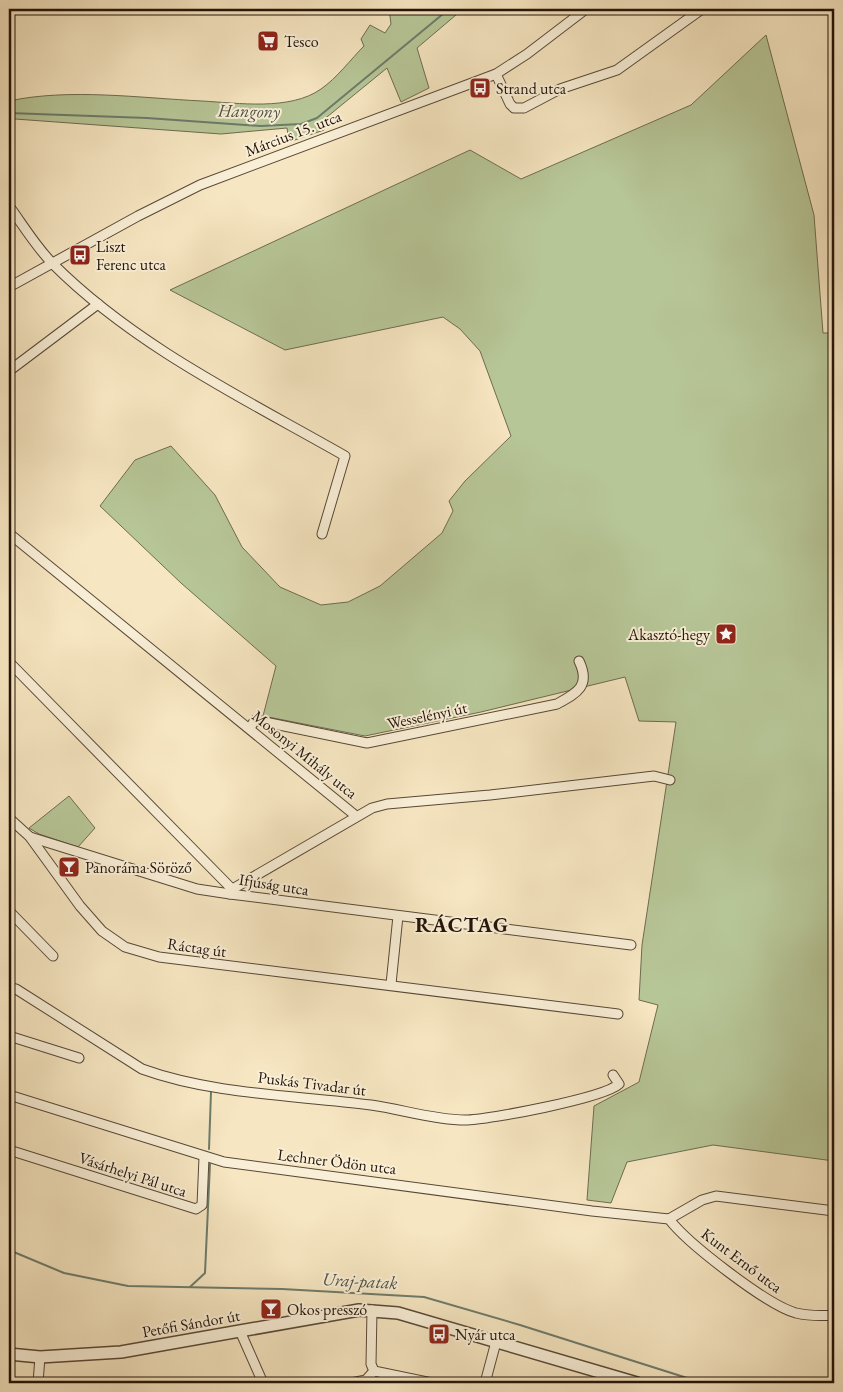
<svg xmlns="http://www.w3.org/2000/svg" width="843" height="1392" viewBox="0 0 843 1392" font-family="'EB Garamond',serif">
	<rect width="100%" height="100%" fill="#f6e6c1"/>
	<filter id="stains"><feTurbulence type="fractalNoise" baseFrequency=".004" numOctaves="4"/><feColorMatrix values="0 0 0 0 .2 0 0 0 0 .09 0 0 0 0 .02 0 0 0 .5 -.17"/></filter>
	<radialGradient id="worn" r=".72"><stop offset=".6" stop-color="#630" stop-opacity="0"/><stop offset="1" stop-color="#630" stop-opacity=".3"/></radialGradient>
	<g fill="#b7c697" stroke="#6d6c50">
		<path d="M389 9H463L417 48 429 88 401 102 387 68 322 121 324 130 289 142 287 128 221 134 15 119 9 120V101C69 88 140 98 202 101 238 103 290 111 321 89 337 78 351 59 364 46L361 39 370 25 385 33 391 24Z"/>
		<path d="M766 35 814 215 823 333H834V1161L713 1145 627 1162 611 1203 587 1200 594 1106 639 1082 658 1005 639 1000 642 945 676 722 639 721 625 677 481 712 365 736 263 716 276 666 181 583 100 506 135 460 171 446 215 495 242 547 280 587 321 605 348 602 380 586 442 533 453 511 449 501 465 481 511 436 480 351 460 329 443 317 285 350 170 290 470 150 521 179 691 105Z"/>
		<path d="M69 796 95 828 78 847 39 834 29 828Z"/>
	</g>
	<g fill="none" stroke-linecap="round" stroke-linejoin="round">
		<g stroke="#6d7b6b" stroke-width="2">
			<path d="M9 113 147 118 261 126 301 124 317 118 449 9"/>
			<path d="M209 1149 211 1092"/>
			<path d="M9 1250 64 1273 128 1286 282 1289 424 1297 520 1325 703 1383"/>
			<path d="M190 1287 205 1273 210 1164"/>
		</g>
		<g stroke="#584836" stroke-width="11">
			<g id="minor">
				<path d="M496 74 510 104 514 108H524L560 89 617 70 702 9"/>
				<path d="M9 206C23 225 36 247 53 264 135 346 245 399 345 456L322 534"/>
				<path d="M9 287 138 216 200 185 496 74 527 54 586 9"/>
				<path d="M9 371 98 304"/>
				<path d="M9 536 11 535 356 816"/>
				<path d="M9 662 230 887V894L631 945"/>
				<path d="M250 728 255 720 367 743 557 704C577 693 591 686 579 661"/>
				<path d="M9 818 30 837 80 906 102 931 125 947 159 957 618 1014"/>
				<path d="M30 837 197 889 230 894 236 887 372 808 387 804 490 795 654 776 670 780"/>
				<path d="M9 911 53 956"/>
				<path d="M391 984 398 916"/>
				<path d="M9 987 16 989 142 1069C214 1095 295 1095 371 1105 401 1109 434 1120 465 1120 488 1120 604 1098 619 1084L613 1075"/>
				<path d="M9 1036 79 1058"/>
				<path d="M9 1095 224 1162 592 1211 669 1219"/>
				<path d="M9 1150 196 1209 202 1205 204 1157"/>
				<path d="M669 1219C687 1243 767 1305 796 1313 809 1316 821 1316 834 1315"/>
				<path d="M669 1219 702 1200 716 1196 834 1211"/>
				<path d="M372 1310 371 1364 374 1371 432 1383"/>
				<path d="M240 1331 263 1383"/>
				<path d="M38 1383 40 1357"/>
				<path d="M351 1383 366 1380 374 1371"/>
				<path d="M485 1383 496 1342"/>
			</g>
		</g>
		<g stroke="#584836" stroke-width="14">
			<path id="tertiary" d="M9 1354 40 1357 121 1352 359 1310 398 1313 637 1383"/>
		</g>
		<use href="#minor" stroke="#f9efd7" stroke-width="9"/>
		<use href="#tertiary" stroke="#f9efd7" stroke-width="11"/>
	</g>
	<defs>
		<g id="supermarket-square" transform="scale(1.125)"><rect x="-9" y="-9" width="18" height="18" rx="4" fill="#8f2418" stroke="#f9efd7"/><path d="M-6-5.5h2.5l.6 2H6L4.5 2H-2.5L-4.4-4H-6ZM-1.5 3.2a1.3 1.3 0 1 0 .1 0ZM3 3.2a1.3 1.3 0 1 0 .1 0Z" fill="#fff"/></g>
		<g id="bus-square" transform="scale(1.125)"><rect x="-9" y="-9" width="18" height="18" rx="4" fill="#8f2418" stroke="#f9efd7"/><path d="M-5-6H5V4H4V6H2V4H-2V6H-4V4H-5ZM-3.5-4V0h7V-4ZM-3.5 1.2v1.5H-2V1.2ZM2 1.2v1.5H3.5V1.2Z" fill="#fff"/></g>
		<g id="sight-square" transform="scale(1.125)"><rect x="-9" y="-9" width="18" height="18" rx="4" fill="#8f2418" stroke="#f9efd7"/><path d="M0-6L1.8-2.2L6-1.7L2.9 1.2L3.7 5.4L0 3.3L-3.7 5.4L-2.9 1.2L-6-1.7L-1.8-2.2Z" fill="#fff"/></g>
		<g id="bar-square" transform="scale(1.125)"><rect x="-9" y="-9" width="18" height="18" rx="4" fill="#8f2418" stroke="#f9efd7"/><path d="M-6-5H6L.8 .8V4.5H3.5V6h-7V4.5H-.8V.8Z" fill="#fff"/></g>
	</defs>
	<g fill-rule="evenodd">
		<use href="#supermarket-square" x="268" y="41"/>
		<use href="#bus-square" x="480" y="88"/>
		<use href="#bus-square" x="80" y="255"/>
		<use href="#sight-square" x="726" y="634"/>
		<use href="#bar-square" x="69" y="867"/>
		<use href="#bar-square" x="271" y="1309"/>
		<use href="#bus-square" x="439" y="1334"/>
	</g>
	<g text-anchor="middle" stroke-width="4" stroke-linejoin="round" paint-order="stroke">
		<g font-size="16" fill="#231308" stroke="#f9efd7" text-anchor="start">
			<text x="284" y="47">Tesco</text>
			<text x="496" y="94">Strand utca</text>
			<text x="96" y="252">Liszt<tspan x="96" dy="18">Ferenc utca</tspan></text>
			<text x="710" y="640" text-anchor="end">Akasztó-hegy</text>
			<text x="85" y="873">Panoráma Söröző</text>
			<text x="287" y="1315">Okos presszó</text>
			<text x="455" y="1340">Nyár utca</text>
		</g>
		<g font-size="16" fill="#231308" stroke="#f9efd7">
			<text transform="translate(293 133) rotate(-21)" y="6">Március 15. utca</text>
			<text transform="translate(427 715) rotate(-12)" y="6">Wesselényi út</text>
			<text transform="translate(305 754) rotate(39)" y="6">Mosonyi Mihály utca</text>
			<text transform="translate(274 884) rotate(9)" y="6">Ifjúság utca</text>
			<text transform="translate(197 947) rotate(8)" y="6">Ráctag út</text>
			<text transform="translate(312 1083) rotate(7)" y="6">Puskás Tivadar út</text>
			<text transform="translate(337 1161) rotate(7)" y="6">Lechner Ödön utca</text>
			<text transform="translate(133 1174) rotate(18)" y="6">Vásárhelyi Pál utca</text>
			<text transform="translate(742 1260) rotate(37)" y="6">Kunt Ernő utca</text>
			<text transform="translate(191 1323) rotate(-10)" y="6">Petőfi Sándor út</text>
		</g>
		<g font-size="18" font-style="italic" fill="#4e5042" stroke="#f9efd7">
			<text transform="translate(249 111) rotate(1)" y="6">Hangony</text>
			<text transform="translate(360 1281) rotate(3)" y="6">Uraj-patak</text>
		</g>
		<g font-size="21" font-weight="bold" letter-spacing="1" fill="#231308" stroke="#f9efd7">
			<text x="462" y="932">RÁCTAG</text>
		</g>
	</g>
	<rect width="843" height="1392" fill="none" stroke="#f6e6c1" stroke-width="30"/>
	<rect x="10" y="10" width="823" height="1372" fill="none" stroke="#231308" stroke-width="2.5"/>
	<rect x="15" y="15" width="813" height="1362" fill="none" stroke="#231308"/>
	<rect width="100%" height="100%" filter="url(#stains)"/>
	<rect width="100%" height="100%" fill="url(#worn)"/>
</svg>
